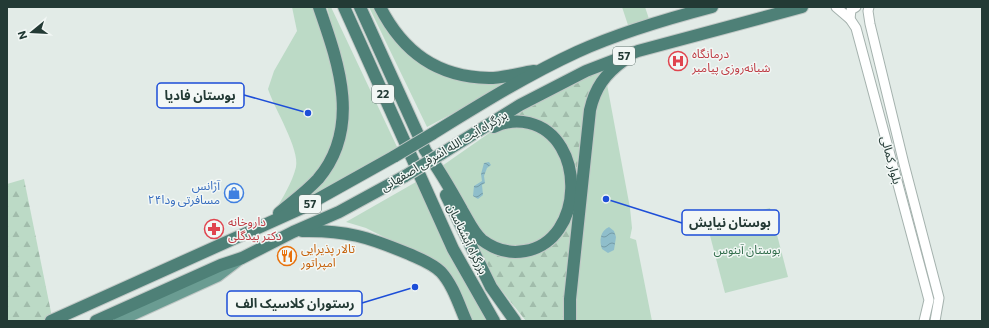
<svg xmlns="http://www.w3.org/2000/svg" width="989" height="328" viewBox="0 0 989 328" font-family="Commissioner,'Noto Sans Arabic',sans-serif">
	<defs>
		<pattern id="forest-firs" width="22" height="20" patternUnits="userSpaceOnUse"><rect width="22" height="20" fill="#bcdac6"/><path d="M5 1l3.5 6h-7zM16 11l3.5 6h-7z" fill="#a1bcab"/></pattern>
		<pattern id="water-waves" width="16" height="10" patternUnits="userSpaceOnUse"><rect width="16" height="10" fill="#8fbecb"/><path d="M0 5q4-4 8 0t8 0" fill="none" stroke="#749ba6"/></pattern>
	</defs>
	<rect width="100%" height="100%" fill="#e2ebe7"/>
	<g fill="url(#forest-firs)">
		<path d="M621 60 606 72 567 321H526L494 281 482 259 470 228 500 120Z"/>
		<path d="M24 179 52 317 43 321H7V184Z"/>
	</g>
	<g fill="#bcdac6">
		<path d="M292 7H314L323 31 339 96 335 140 316 175 275 211C283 197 292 183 296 167 300 149 274 108 268 89L274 71 297 31Z"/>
		<path d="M327 7H331L398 149 288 210 306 197 349 114 348 92 345 75Z"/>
		<path d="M369 7H376L440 72 525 75 427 127Z"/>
		<path d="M622 7H645L649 19 628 25Z"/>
		<path d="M606 79 630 208 632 228 630 238 636 240 652 321H572L592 115Z"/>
		<path d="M516 123 552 139 568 175 565 209 549 237 515 250 480 234 442 166 495 129Z"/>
		<path d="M416 182 451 257 487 321H469L434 262 366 228 346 222Z"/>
		<path d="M770 208 788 277 725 293 707 224Z"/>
	</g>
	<g fill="url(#water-waves)">
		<path d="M489 162 491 165 487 168 484 176 485 183 482 185 483 195 478 199 473 196 474 186 482 181 481 174 484 163Z"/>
		<path d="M609 227 614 231 616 237 614 250 608 253 602 249C599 241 600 231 609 227Z"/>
	</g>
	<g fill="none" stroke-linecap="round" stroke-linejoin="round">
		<g stroke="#a5b2ae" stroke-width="11">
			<g id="tertiary">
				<path d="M836 7 850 19 856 28 929 300 924 321"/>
				<path d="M869 7 868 11 870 24 904 164 939 298 935 321"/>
				<path d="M850 19 851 10 856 7"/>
			</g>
		</g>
		<g stroke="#c1c8c6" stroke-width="13">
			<path id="primary" d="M119 321 218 276 239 260"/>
		</g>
		<g stroke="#c1c8c6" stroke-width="14">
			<g id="trunk">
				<path d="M344 7 453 249 494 321"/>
				<path d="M360 7 425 150"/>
				<path d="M380 7C403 52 437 77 489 78 504 78 520 73 534 71"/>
				<path d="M432 134C479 105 527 75 577 52 621 32 666 19 712 7"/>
				<path d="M427 153C440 171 451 190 462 210 468 220 473 232 482 240 494 249 509 254 525 251 585 241 587 137 529 123 516 120 506 121 494 127"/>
				<path d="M441 154 520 105 586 71 638 51 802 7"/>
				<path d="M446 195 491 287 515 321"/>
				<path d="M279 213C292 202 306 192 318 179 362 127 338 62 319 7"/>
				<path d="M302 231C346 230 368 237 409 254 420 259 432 263 441 272 453 285 459 305 466 321"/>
				<path d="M51 321 302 208 395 156"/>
				<path d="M96 321 221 265 242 258 293 232 339 212 405 176"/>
				<path d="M570 321V299L590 110C595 88 605 74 623 61"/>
			</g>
		</g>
		<use href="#tertiary" stroke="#fff" stroke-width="9"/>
		<use href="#primary" stroke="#6a9c92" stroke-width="11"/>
		<use href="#trunk" stroke="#4e8077" stroke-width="12"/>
		<g stroke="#c1c8c6" stroke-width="14" stroke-linecap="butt">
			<g id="trunk-bridge">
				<path d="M395 156 432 134"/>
				<path d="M405 176 441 154"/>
			</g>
		</g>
		<use href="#trunk-bridge" stroke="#4e8077" stroke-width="12"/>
	</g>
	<defs>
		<g id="hospital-ring" transform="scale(1)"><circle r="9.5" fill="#f2f7f5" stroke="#e0444e" stroke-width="1.5"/><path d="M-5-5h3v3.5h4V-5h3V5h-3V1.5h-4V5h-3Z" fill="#e0444e"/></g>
		<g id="shop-ring" transform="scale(1)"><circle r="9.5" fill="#f2f7f5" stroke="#3f7fe0" stroke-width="1.5"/><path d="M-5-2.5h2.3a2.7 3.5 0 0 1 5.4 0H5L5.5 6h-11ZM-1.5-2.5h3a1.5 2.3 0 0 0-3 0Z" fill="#3f7fe0"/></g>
		<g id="pharmacy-ring" transform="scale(1)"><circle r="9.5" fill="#f2f7f5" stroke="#e0444e" stroke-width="1.5"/><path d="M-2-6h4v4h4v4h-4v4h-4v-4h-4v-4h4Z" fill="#e0444e"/></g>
		<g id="restaurant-ring" transform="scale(1)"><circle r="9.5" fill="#f2f7f5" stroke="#e8710a" stroke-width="1.5"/><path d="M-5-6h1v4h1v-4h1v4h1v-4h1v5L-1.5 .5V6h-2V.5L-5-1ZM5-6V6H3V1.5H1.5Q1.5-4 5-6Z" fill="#e8710a"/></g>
	</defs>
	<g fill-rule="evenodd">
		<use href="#hospital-ring" x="678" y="61"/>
		<use href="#shop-ring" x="234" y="193"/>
		<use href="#pharmacy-ring" x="214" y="229"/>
		<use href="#restaurant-ring" x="287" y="256"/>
	</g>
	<g text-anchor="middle" stroke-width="3" stroke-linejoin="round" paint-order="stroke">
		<g fill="#f2f7f5" stroke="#61736f" stroke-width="1">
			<rect x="613" y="47" width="22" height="18" rx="3"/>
			<rect x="372" y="85" width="22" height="18" rx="3"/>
			<rect x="299" y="195" width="22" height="18" rx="3"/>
		</g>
		<g font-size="11" font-weight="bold" fill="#233a35">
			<text x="624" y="60">57</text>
			<text x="383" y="98">22</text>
			<text x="310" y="208">57</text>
		</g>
		<g font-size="12" fill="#be3a42" stroke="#f2f7f5" text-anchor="start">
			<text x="692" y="58">درمانگاه<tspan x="692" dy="14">شبانه‌روزی پیامبر</tspan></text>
			<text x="228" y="226">داروخانه<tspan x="228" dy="14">دکتر بیدگلی</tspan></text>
		</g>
		<g font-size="12" fill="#233a35" stroke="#f2f7f5">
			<text transform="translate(444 151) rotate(-31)" y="4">بزرگراه آیت الله اشرفی اصفهانی</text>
			<text transform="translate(891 160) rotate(75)" y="4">بلوار کمالی</text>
			<text transform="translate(467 239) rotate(64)" y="4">بزرگراه آبشناسان</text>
		</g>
		<g font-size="12" fill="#366cbe" stroke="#f2f7f5" text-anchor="end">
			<text x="220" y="190">آژانس<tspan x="220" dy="14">مسافرتی ودا۲۴</tspan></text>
		</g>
		<g font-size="12" fill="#c56008" stroke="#f2f7f5" text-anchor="start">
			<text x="301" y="253">تالار پذیرایی<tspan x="301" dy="14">امپراتور</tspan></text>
		</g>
		<g font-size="12" fill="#326d4c" stroke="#f2f7f5">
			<text x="747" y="254">بوستان آبنوس</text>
		</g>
	</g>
	<path fill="none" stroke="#1d4ed8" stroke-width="1.5" d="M308 113L244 95M606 199L682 223M415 287L362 303"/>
	<g fill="#1d4ed8" stroke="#f2f7f5" stroke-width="1.5">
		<circle cx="308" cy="113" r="4"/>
		<circle cx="606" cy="199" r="4"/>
		<circle cx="415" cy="287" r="4"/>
	</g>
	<g fill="#f2f7f5" stroke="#1d4ed8" stroke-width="1.5">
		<rect x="157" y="83" width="87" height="25" rx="4"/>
		<rect x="682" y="210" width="97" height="25" rx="4"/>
		<rect x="227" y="291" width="135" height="25" rx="4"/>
	</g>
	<g font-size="13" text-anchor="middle" font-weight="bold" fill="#233a35">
		<text x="200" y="100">بوستان فادیا</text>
		<text x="730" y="227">بوستان نیایش</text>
		<text x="295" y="308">رستوران کلاسیک الف</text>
	</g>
	<rect width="989" height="328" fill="none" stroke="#233a35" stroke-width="16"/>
	<g transform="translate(32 32) rotate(252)" stroke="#f2f7f5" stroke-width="3" paint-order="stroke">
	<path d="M0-3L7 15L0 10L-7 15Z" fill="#233a35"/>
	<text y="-6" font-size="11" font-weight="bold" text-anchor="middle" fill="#233a35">N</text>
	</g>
</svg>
